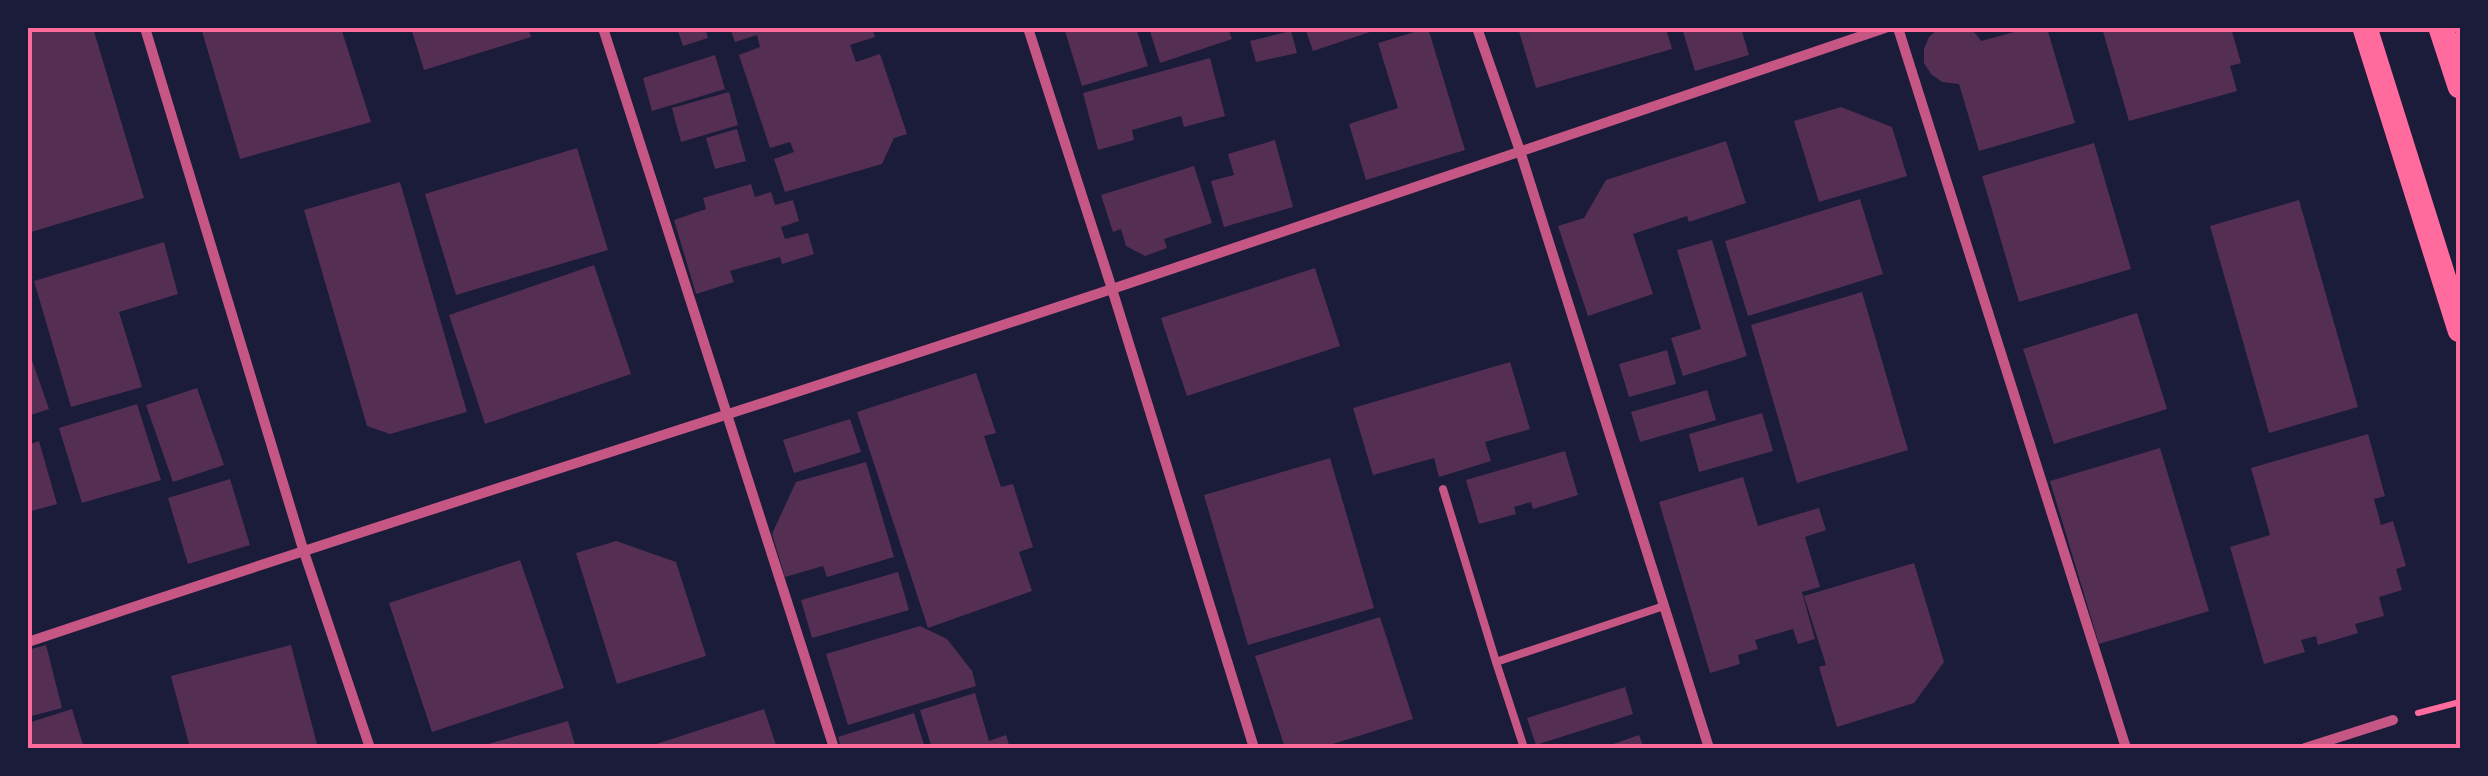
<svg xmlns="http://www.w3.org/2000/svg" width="2488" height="776" viewBox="0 0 2488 776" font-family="'IBM Plex Serif',serif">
	<rect width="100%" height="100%" fill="#1b1b3a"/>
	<g fill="#542f53">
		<path d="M28 28H93L144 198 28 233Z"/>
		<path d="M201 28H341L371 122 240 159Z"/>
		<path d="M411 28H528L531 37 424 70Z"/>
		<path d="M677 28H705L708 38 683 46Z"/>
		<path d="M730 28H872L875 37 850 45 856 62 880 54 907 134 894 138 882 164 785 192 774 159 794 152 790 142 770 148 739 55 760 47 757 35 735 42Z"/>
		<path d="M1064 28H1136L1148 66 1082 86Z"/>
		<path d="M1149 28H1228L1232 39 1160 63Z"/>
		<path d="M1305 28H1382L1313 51Z"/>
		<path d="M1428 28 1465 150 1366 180 1349 124 1398 108 1378 43Z"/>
		<path d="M1518 28H1666L1672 49 1536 88Z"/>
		<path d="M1682 28H1741L1749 55 1695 71Z"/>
		<path d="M1939 28H1968L1976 34 1981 41 2029 28H2047L2075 123 1979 151 1959 84 1942 82 1931 74 1924 63V49L1929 37Z"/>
		<path d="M2102 28H2231L2241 63 2230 66 2237 91 2129 121Z"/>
		<path d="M1291 31 1297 53 1256 62 1250 41Z"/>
		<path d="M715 55 725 89 652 111 643 78Z"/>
		<path d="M1210 58 1225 116 1184 127 1181 116 1132 130 1134 140 1098 150 1083 93Z"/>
		<path d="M729 92 738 125 681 142 672 108Z"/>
		<path d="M1841 107 1892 127 1907 176 1819 202 1794 121Z"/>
		<path d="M737 129 746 161 715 169 706 138Z"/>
		<path d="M1275 140 1293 207 1224 227 1211 181 1234 175 1228 154Z"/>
		<path d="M1726 141 1746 203 1689 222 1687 216 1633 234 1653 294 1588 316 1558 226 1584 218 1606 180Z"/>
		<path d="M2094 143 2131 269 2019 302 1982 176Z"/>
		<path d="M577 148 608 250 456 295 425 194Z"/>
		<path d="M1194 166 1212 223 1164 239 1167 248 1145 256 1126 246 1121 229 1113 232 1101 195Z"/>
		<path d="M400 182 467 412 390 434 367 426 304 210Z"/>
		<path d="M751 184 755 197 771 192 775 205 793 200 799 221 781 227 785 239 808 233 814 254 782 264 780 257 730 271 734 282 696 294 674 220 706 209 703 198Z"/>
		<path d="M1860 199 1883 274 1748 316 1725 241Z"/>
		<path d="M2299 200 2358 407 2269 433 2210 226Z"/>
		<path d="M1712 240 1747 356 1683 376 1671 338 1701 329 1677 250Z"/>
		<path d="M164 242 178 294 119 312 142 387 71 407 34 281Z"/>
		<path d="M594 265 631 374 485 424 449 315Z"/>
		<path d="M1315 268 1340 346 1187 396 1161 318Z"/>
		<path d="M1862 292 1908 450 1797 483 1751 325Z"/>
		<path d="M2137 313 2167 409 2054 444 2023 349Z"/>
		<path d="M28 349 49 409 28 416Z"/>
		<path d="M1667 350 1676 384 1629 397 1619 364Z"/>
		<path d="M1510 362 1530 429 1485 442 1491 461 1439 477 1434 458 1373 475 1353 408Z"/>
		<path d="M976 373 996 433 984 436 1001 487 1013 484 1033 547 1019 552 1032 591 928 628 857 412Z"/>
		<path d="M197 388 224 465 173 482 146 405Z"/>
		<path d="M1707 390 1716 420 1640 442 1631 412Z"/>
		<path d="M137 404 161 480 82 503 59 428Z"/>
		<path d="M1762 413 1773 451 1699 472 1689 434Z"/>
		<path d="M850 419 861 452 794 473 783 440Z"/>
		<path d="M2368 434 2385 496 2374 499 2381 525 2393 521 2406 566 2396 569 2402 590 2379 597 2384 616 2355 624 2358 633 2318 645 2316 636 2301 640 2305 652 2264 664 2230 547 2270 535 2251 468Z"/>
		<path d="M39 441 57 504 28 512V445Z"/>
		<path d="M2160 448 2209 611 2099 644 2050 481Z"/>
		<path d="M1565 451 1578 495 1533 509 1531 502 1514 507 1516 514 1479 524 1466 480Z"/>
		<path d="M1330 458 1374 608 1248 645 1204 495Z"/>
		<path d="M866 462 894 557 827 577 823 566 785 577 772 534 796 482Z"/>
		<path d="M1743 477 1758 526 1819 508 1826 530 1805 537 1820 587 1802 592 1815 639 1798 644 1793 629 1755 640 1758 649 1738 655 1740 664 1710 673 1659 502Z"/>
		<path d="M230 479 250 545 188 564 168 498Z"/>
		<path d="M616 541 676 562 706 656 617 684 576 553Z"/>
		<path d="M520 560 564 688 432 732 389 603Z"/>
		<path d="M1914 563 1944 662 1914 703 1837 727 1819 667 1826 665 1804 596Z"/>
		<path d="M898 572 909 610 812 638 801 600Z"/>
		<path d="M1380 617 1413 719 1320 748H1285L1255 656Z"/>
		<path d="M920 626 947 639 972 671 976 686 848 725 826 654Z"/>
		<path d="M46 645 62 708 28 717V650Z"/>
		<path d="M291 645 318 748H190L171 676Z"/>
		<path d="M1625 687 1633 714 1536 745 1527 718Z"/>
		<path d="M975 693 989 741 1006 735 1010 748H932L920 710Z"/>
		<path d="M72 709 84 748H28V723Z"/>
		<path d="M764 709 777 748H644Z"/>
		<path d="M914 713 925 748H841L838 737Z"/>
		<path d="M568 721 576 748H478V747Z"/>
		<path d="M1639 735 1644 748H1602Z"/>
	</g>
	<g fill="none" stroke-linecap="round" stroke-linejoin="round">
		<path stroke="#ff6b9d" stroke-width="6" d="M2418 713 2460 702"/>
		<g stroke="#c65784" stroke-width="8">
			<path d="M1443 489 1496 662 1664 606"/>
			<path d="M1496 662 1524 748"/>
		</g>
		<g stroke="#c65784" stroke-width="10">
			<path d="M145 28 303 549 370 748"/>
			<path d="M603 28 834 748"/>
			<path d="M1028 28 1112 289 1254 748"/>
			<path d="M1477 28 1520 151 1709 748"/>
			<path d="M1898 28 2126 748"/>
			<path d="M28 642C388 521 751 409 1112 289 1370 203 1627 115 1885 28"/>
			<path d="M2305 748 2393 720"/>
		</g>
		<g stroke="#ff6b9d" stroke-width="25">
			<path d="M2365 28 2460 330"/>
			<path d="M2441 28 2460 86"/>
		</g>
	</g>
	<rect width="2488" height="776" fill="none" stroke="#1b1b3a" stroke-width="60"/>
	<rect x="30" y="30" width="2428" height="716" fill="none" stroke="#ff6b9d" stroke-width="4"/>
</svg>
